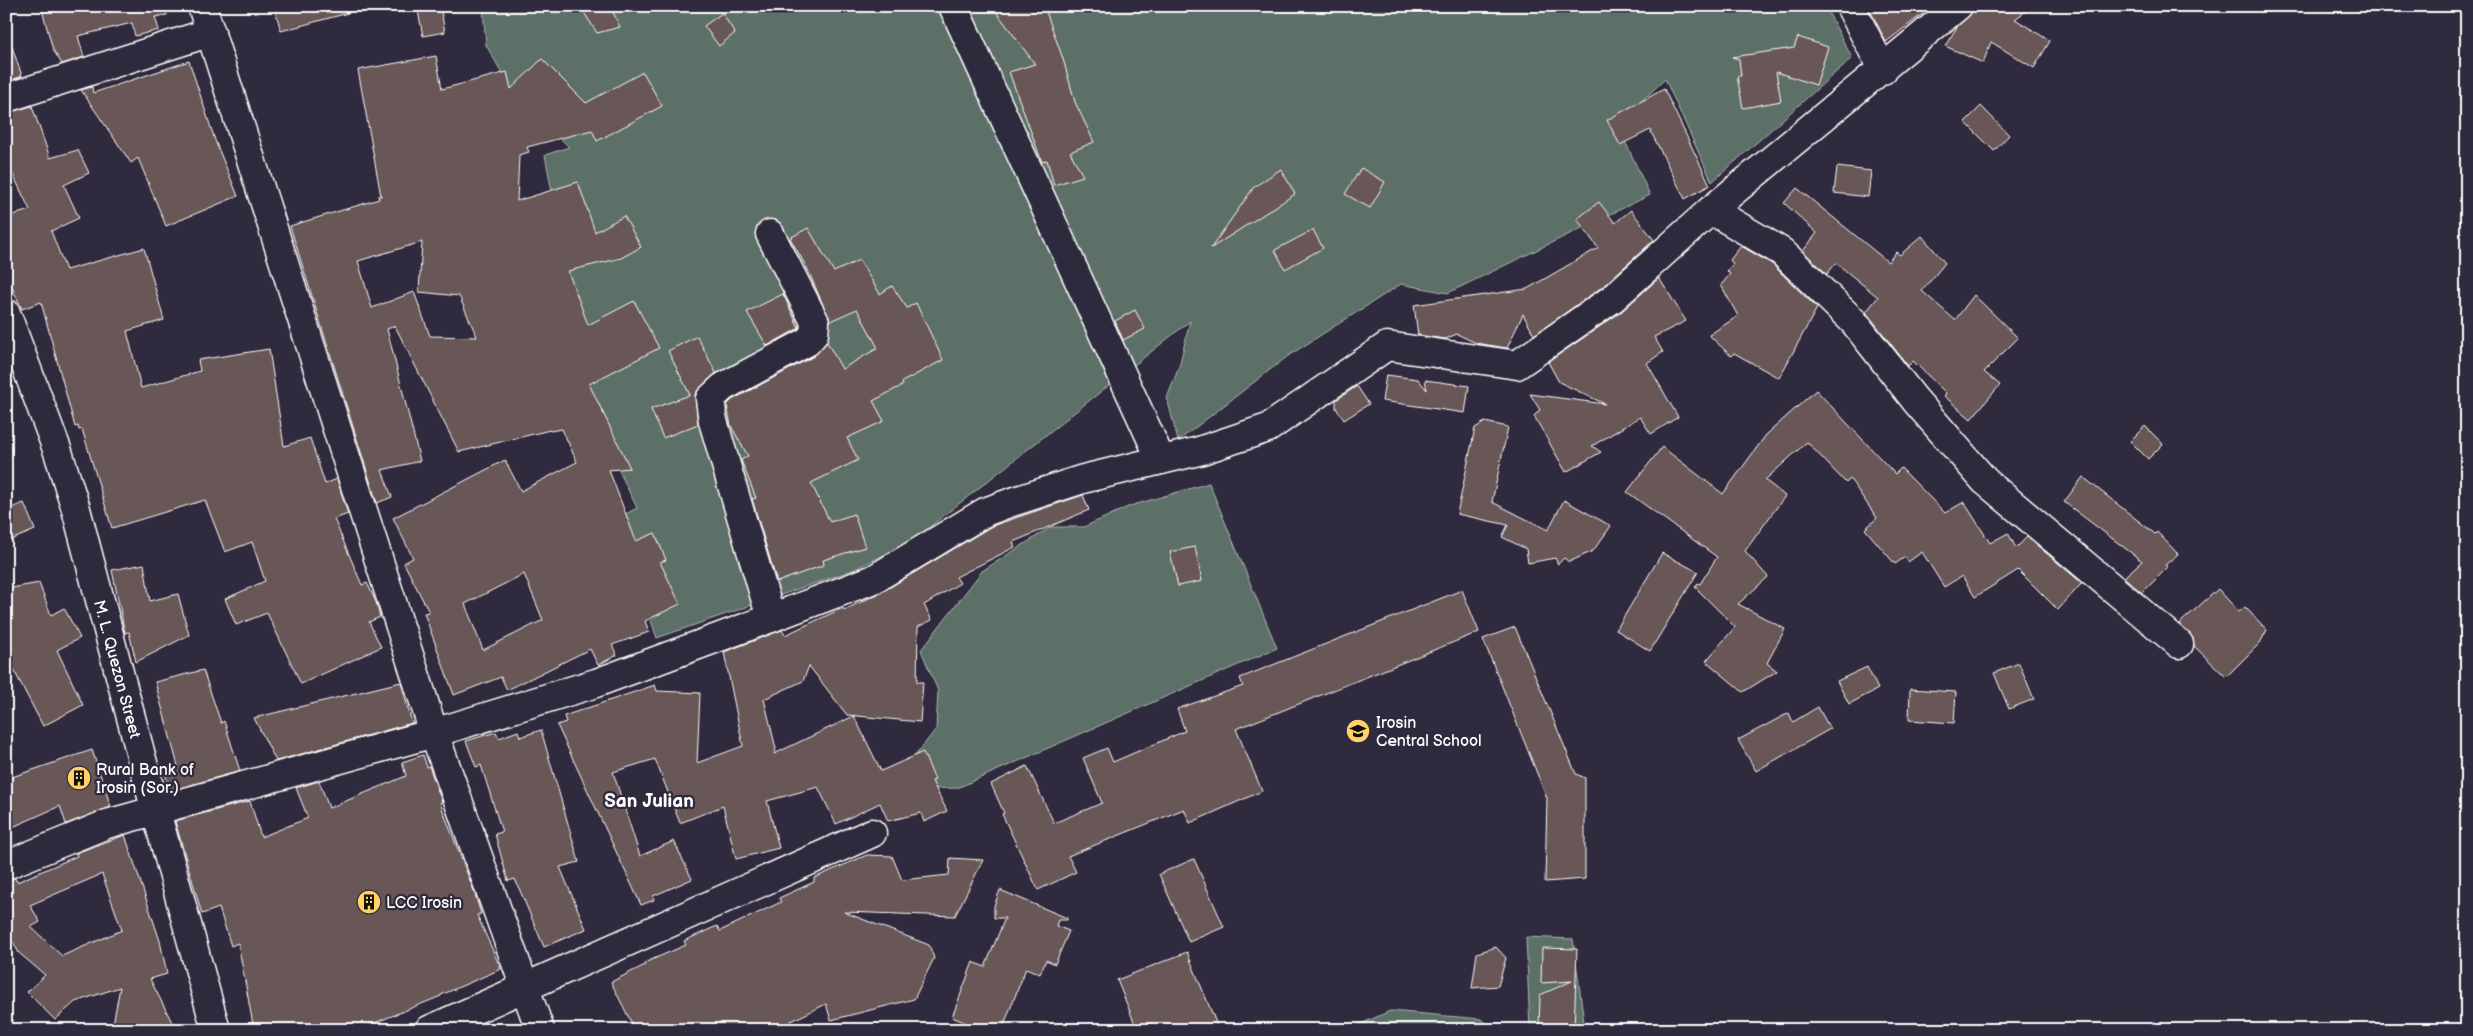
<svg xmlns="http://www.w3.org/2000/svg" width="2473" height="1036" viewBox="0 0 2473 1036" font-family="'Balsamiq Sans',sans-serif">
	<rect width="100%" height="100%" fill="#2f2a3d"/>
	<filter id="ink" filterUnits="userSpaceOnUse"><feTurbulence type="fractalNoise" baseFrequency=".02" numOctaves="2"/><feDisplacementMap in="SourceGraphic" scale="10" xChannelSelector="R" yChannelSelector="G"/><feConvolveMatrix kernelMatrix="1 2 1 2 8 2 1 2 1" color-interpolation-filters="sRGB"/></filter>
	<g filter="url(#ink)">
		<g fill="#5c6f68" stroke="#aeb7b4">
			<path d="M534 6H1825L1852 58 1712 182 1665 79 1617 124 1650 195 1448 293 1401 284 1288 356 1178 441 1167 398 1179 367 1190 321 912 541 853 570 657 638 616 519 637 508 555 338 570 286 545 155 569 147 510 87 486 45 483 8 527 10Z"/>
			<path d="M1209 483 1277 648 957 788 927 789 915 756 936 729 938 691 921 650 982 571 1051 527H1084L1130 506Z"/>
			<path d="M1526 937 1573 939 1585 1030H1530Z"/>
			<path d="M1390 1011 1481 1019 1496 1030H1347Z"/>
		</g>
		<g fill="#695657" stroke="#fff" fill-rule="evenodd">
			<path d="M41 6H166L167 15 155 17 159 30 135 36 132 23 78 36 84 57 62 64 53 50Z"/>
			<path d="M274 6H347L348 13 281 31Z"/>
			<path d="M417 6H440L445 32 423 36Z"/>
			<path d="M580 6H610L620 27 597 33Z"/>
			<path d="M992 6H1044L1063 59 1075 102 1094 142 1070 152 1083 176 1054 185 1047 160 1042 162 1009 72 1035 64Z"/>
			<path d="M1868 6H1933L1886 42Z"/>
			<path d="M1973 6H2033L2015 19 2050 41 2034 68 1991 42 1983 63 1945 46 1957 27 1972 12Z"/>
			<path d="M722 13 735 33 719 46 704 26Z"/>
			<path d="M1798 37 1828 47 1816 85 1776 72 1781 101 1743 108 1737 76H1741L1739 59 1732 57 1794 48Z"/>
			<path d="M10 41 22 76 6 82V42Z"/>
			<path d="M436 56 442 89 507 72 511 89 542 59 586 103 643 72 662 106 597 141 592 130 527 147 529 152 519 155 517 201 578 182 595 232 624 216 641 247 621 258 568 271 588 325 634 301 659 348 589 384 630 468 609 470 636 541 655 533 666 560 660 562 680 604 645 621 649 632 612 645 617 655 598 665 590 649 507 690 501 677 454 695 424 613 429 612 404 563 413 558 393 518 505 460 521 491 577 462 562 429 550 431V430L459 452 395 326 387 329 420 461 382 470 392 497 377 503 290 226 379 199 378 196H381L358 70ZM422 242 419 292 459 296 477 337 430 336 414 292 372 308 358 261ZM524 574 543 620 483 650 465 604Z"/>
			<path d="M189 61 216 143 238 196 166 226 138 158 131 163 81 90 92 87 93 93Z"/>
			<path d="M1664 89 1710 185 1685 199 1650 130 1620 145 1607 120Z"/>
			<path d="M32 106 50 158 78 150 89 173 64 185 79 218 51 231 66 270 144 248 164 320 127 331 141 388 200 371 198 360 269 349 284 446 310 438 325 484 337 479 348 514 334 519 362 585 367 583 376 602 380 617 369 622 381 647 301 684 267 613 236 625 225 599 265 581 252 542 225 552 205 500 112 528 82 429 79 430 78 426 75 427 41 302 22 309 9 281 6 264V217L30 210 6 160V113Z"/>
			<path d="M1981 106 2009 135 1994 151 1965 122Z"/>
			<path d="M1837 167 1871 171 1868 197 1834 193Z"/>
			<path d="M1361 168 1385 182 1370 208 1345 194Z"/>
			<path d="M1281 169 1295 194 1211 248 1254 187Z"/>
			<path d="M1797 188 1888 262 1896 252 1900 255 1922 236 1945 263 1922 291 1955 320 1974 295 2018 338 1984 372 2000 385 1971 419 1944 396 1946 393 1913 361 1908 366 1866 312 1878 297 1836 263 1827 274 1803 251 1817 233 1784 203Z"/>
			<path d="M1599 202 1615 223 1631 210 1654 240 1602 287 1534 335 1523 314 1507 348 1476 343 1457 334 1445 339 1418 335 1414 305 1527 289 1598 248 1577 219Z"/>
			<path d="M808 228 834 272 859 260 880 294 892 286 907 308 916 303 943 360 902 382 903 385 873 401 884 421 847 438 858 460 811 483 830 522 854 514 865 547 823 560 824 565 777 582 752 499 756 498 741 460 748 456 731 426 727 405 732 400 814 356 827 342 842 369 878 348 857 309 830 321 807 268 790 238Z"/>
			<path d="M1313 230 1323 248 1285 269 1275 250Z"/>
			<path d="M1741 246 1772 264 1817 308 1779 378 1734 353 1731 356 1709 335 1738 316 1721 285 1730 274 1727 271 1733 264 1730 260Z"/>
			<path d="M1659 278 1686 321 1654 337 1663 352 1647 363 1678 417 1651 434 1640 417 1592 446 1601 452 1566 472 1534 416 1540 410 1530 394 1605 404 1559 382 1548 362 1621 312Z"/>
			<path d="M783 294 799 328 767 346 747 312Z"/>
			<path d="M1135 310 1145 329 1123 340 1115 321Z"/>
			<path d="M697 336 716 373 695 394 698 424 663 438 651 409 690 395 668 351Z"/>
			<path d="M1386 375 1418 379 1427 390 1425 380 1469 386 1465 413 1382 401Z"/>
			<path d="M1357 386 1369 404 1344 420 1336 408V400Z"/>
			<path d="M1816 390 1895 474 1901 468 1945 513 1964 502 1990 543 2008 533 2016 548 2027 537 2082 583 2058 610 2018 570 1975 597 1962 576 1944 587 1922 552 1908 562 1905 557 1895 564 1865 529 1877 518 1850 479 1846 483 1807 442 1765 480 1785 496 1745 551 1768 577 1738 604 1785 629 1767 663 1777 671 1743 692 1706 661 1735 627 1695 587 1698 583 1700 584 1717 557 1627 492 1662 447 1723 494 1766 435Z"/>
			<path d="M1485 422 1508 427 1492 502 1548 530 1564 500 1611 526 1593 551 1569 562 1564 558 1558 564 1555 558 1528 563 1526 549 1502 537 1508 525 1457 514 1475 428Z"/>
			<path d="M2145 426 2163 444 2148 459 2130 441Z"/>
			<path d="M2083 477 2155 534 2157 532 2178 554 2165 565 2168 567 2142 593 2124 577 2142 561 2064 502Z"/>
			<path d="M1083 495 1089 510 1013 542 1015 547 956 577 960 583 924 605 932 620 918 627 917 682H923L920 722 847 715 809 666 803 681 764 699 776 749 774 754 854 716 881 771 923 752 935 780 932 781 947 811 924 822 921 813 888 821 880 803 836 824 818 787 767 801 779 848 736 859 723 806 680 823 655 759 613 772 640 856 674 841 692 879 653 896 654 900 641 905 557 725 566 722 564 716 655 685 657 691 700 693 697 763 743 746 724 652 782 630 785 635 843 608 844 610 882 592 992 526Z"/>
			<path d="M24 503 35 530 6 542V510Z"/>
			<path d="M1195 547 1202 581 1178 586 1170 552Z"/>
			<path d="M1662 553 1698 572 1650 651 1616 630Z"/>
			<path d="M144 564 150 601 178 594 189 635 136 662 129 632 125 633 112 570Z"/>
			<path d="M39 583 51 615 64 608 80 638 57 650 83 705 43 726 6 655V589Z"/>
			<path d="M2218 589 2239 612 2245 607 2267 630 2260 643 2226 677 2194 646 2193 638 2179 624Z"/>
			<path d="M1462 590 1479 632 1236 729 1262 791 1190 823 1184 809 1068 856 1076 872 1038 890 1002 814 1004 813 991 784 1027 766 1054 823 1102 803 1083 758 1107 748 1113 762 1185 731 1177 709 1243 686 1240 678Z"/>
			<path d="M1515 627 1576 774 1585 778V879L1545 882 1547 798 1483 639Z"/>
			<path d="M2019 663 2034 699 2009 709 1994 673Z"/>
			<path d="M1867 667 1878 689 1849 704 1837 681Z"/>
			<path d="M203 670 221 723 224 721 240 771 169 791 165 771 178 766 155 682Z"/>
			<path d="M401 682 412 723 276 761 254 718Z"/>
			<path d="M1910 689 1956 692 1954 723 1909 720Z"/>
			<path d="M1818 707 1830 729 1756 771 1738 740 1789 713 1793 722Z"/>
			<path d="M541 730 579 862 560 867 586 929 544 947 515 879 508 881 495 834 502 832 481 765 476 767 466 741 496 732 499 738 518 731 520 737Z"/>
			<path d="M92 750 111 807 66 824 60 806 6 830V779Z"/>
			<path d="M423 755 427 767 429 766 442 802 440 803 474 891 481 914 477 915 501 969 441 995V996L357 1030H254L238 943 231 946 219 908 202 914 175 821 250 801 261 837 308 818 296 788 319 781 329 808 406 776 402 762Z"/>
			<path d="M125 835 160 941 167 974 150 979 176 1030H112L120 987 75 1002 55 1020 27 992 45 975 19 953 11 938 6 941V880L15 878 17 882 77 856 76 853ZM102 874 122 930 62 956 31 927 40 922 30 905Z"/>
			<path d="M867 855 892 856 902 880 949 875 950 858 983 860 955 916 844 912 929 945 934 958 914 999 831 1020 826 1004 773 1030H635L611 982 645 965 644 963 686 945 684 941 717 926 720 931 781 902 779 898 814 882V878Z"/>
			<path d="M1194 859 1224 927 1189 942 1159 874Z"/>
			<path d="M1000 890 1067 918V920H1058L1056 926 1069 931 1055 964 1046 960 1040 974 1026 968 1002 1030H984L952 1017 973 962 985 967 1005 918H994V906Z"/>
			<path d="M1496 947 1506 958 1498 986 1472 988 1477 953Z"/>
			<path d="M1542 948 1577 949 1574 1030H1539L1540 995 1572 981 1541 983Z"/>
			<path d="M1187 952 1219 1030H1153L1151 1023 1137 1029 1117 980Z"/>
		</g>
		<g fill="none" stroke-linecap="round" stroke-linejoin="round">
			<g stroke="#fff" stroke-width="31">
				<g id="minor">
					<path d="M202 6 434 733 540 1030"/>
					<path d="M953 6 1161 460"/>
					<path d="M1850 6 1883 70"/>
					<path d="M6 98 211 32"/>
					<path d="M1711 210 1782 252 1854 322 1915 400 1985 481 2179 644"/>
					<path d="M770 234 815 322 814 334 807 342 723 387 710 399 713 421 771 618"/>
					<path d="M6 865 107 824 434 733 596 683 771 618 874 579 985 512 1009 503 1083 479 1199 451 1268 428 1387 346 1517 365 1612 299 1711 210 1958 6"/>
					<path d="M429 1030 872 833"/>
				</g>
			</g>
			<g stroke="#fff" stroke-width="31">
				<path id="major" d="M6 313 58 452 76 509 148 782 216 1030"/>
			</g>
			<use href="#minor" stroke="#2f2a3d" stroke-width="28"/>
			<use href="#major" stroke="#2f2a3d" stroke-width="28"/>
		</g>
	</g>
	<defs>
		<g id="school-disc" transform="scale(1.25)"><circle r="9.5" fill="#ffd166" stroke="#2f2a3d"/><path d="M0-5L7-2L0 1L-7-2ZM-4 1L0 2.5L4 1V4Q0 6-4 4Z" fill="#111"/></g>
		<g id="building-disc" transform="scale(1.25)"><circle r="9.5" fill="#ffd166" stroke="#2f2a3d"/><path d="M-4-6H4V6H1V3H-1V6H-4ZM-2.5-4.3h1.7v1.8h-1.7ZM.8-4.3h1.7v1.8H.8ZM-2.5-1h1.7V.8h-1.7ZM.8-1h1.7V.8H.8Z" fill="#111"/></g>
	</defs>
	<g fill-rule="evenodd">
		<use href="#school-disc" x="1358" y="731"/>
		<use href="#building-disc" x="79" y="778"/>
		<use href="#building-disc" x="369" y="902"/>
	</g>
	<g text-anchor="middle" stroke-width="4.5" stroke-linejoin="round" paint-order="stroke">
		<g font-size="16" fill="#fff" stroke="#2f2a3d">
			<text transform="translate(118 669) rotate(75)" y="6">M. L. Quezon Street</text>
		</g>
		<g font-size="16" fill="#fff" stroke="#2f2a3d" text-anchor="start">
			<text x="1376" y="728">Irosin<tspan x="1376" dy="18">Central School</tspan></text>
			<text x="96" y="775">Rural Bank of<tspan x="96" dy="18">Irosin (Sor.)</tspan></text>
			<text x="386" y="908">LCC Irosin</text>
		</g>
		<g font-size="19" font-weight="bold" fill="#fff" stroke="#2f2a3d">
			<text x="649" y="807">San Julian</text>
		</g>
	</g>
	<rect width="2473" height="1036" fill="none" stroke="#2f2a3d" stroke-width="25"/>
	<rect x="12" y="12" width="2448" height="1011" fill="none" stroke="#fff" stroke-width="2" filter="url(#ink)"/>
</svg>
